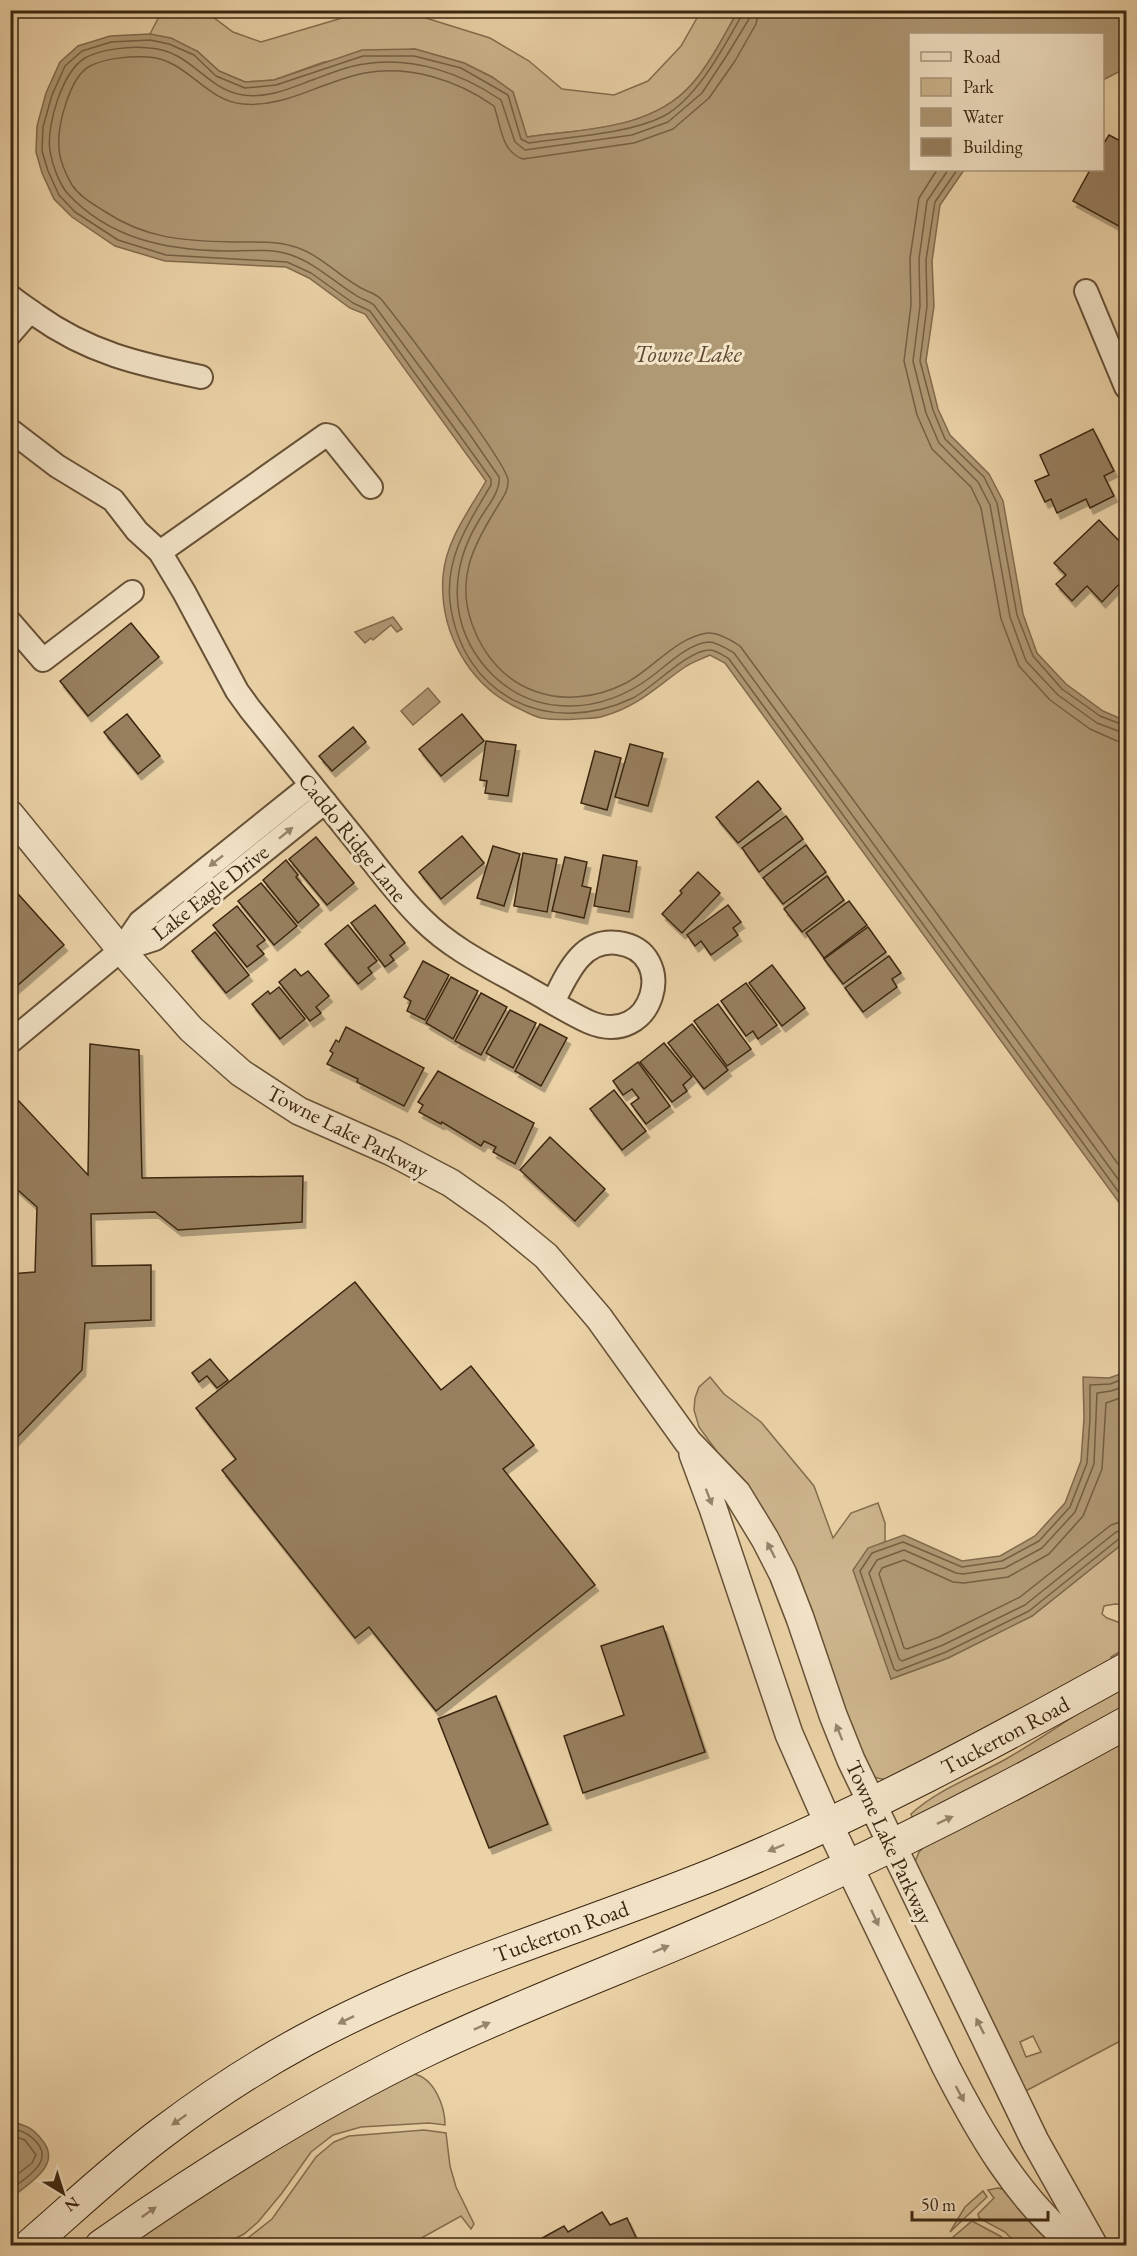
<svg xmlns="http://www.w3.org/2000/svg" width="1137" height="2256" viewBox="0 0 1137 2256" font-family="'EB Garamond',serif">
	<defs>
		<filter id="shadow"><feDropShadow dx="3.5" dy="6" stdDeviation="0" flood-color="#0004"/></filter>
	</defs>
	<rect width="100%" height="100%" fill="#ebd2a7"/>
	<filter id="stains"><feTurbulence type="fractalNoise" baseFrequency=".00333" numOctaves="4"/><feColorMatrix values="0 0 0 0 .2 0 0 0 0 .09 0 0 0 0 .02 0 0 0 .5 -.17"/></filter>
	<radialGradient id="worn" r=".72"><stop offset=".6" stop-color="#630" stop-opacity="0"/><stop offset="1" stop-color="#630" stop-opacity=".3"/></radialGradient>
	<g fill="#cdb58d" stroke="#846e4e" stroke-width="1.5" fill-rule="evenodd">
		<path d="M162 11H205L233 32 261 42 342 18 413 14 490 38 529 61 562 89 614 95 648 81 681 46 701 11H738C724 35 710 64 691 85 651 130 583 129 527 137L513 92 492 77 464 63 415 49 324 62 274 80 245 82 219 71 197 51 150 34Z"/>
		<path d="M710 1377 724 1394 761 1422 814 1486 833 1538 851 1513 878 1503 885 1523V1542L868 1549 891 1679 948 1658 1032 1616 1126 1541V1605L1115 1604 1104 1606 1102 1614 1107 1618 1126 1625V1648L1111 1657V1666L894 1781 877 1778 865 1769 734 1475 699 1427 694 1410 695 1398 699 1387Z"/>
		<path d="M1126 1681V1709L914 1822 911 1814C938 1789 974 1777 1006 1759 1048 1735 1087 1707 1126 1681Z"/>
		<path d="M1126 1734V2038L1022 2093 915 1862 919 1852 933 1838ZM1033 2036 1041 2052 1026 2057 1020 2042Z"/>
		<path d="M414 2074C434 2078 445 2106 445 2125L429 2123 361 2127 333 2135 311 2152 282 2193 258 2222 244 2234 221 2246H122L334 2113Z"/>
		<path d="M424 2130 446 2133 450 2166 456 2187 474 2224 471 2229 461 2216 409 2245H239L272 2219 316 2157 334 2142 349 2136Z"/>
		<path d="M998 2188 1006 2190 1055 2245H1018L1005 2232 979 2218 978 2214 994 2198 988 2190Z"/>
		<path d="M983 2191 987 2197 950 2232 965 2207Z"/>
		<path d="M972 2221 1000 2236 1011 2245H946L952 2238Z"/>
	</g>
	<g fill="#af9874" stroke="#816a4c" stroke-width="1.5">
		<path d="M738 11H1126V68L1103 80 1102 34H910V170H964L940 205 932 261 934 306 926 361 938 409 950 435 989 474 1003 501 1023 614 1037 653 1066 684 1103 711 1126 721V1212L725 663 710 655C702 659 692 662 685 667 657 686 639 706 604 716 595 719 586 718 577 719 564 720 553 720 541 718 533 716 526 712 520 709 469 686 439 632 443 576 446 540 469 511 486 481L365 314 350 308 309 278 286 267 165 261 115 246 72 217 54 199 42 173 36 152 37 126 46 93 60 62 78 46 110 36 150 34 171 38 197 51 219 71 245 82 274 80 362 50 415 49 464 63 492 77 513 92 527 137C583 129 651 130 691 85 710 64 724 35 738 11Z"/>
		<path d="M393 617 402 629 397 632 391 625 373 640 371 638 365 643 355 632Z"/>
		<path d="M428 688 440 702 413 725 401 711Z"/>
		<path d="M1126 1372V1541L1032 1616 948 1658 891 1679 853 1570 868 1548 904 1535 962 1561 1000 1556 1035 1536 1065 1503 1081 1461 1084 1418 1083 1377 1109 1378Z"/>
		<path d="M11 2121C26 2126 32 2127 42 2140 63 2165 29 2183 11 2198Z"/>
	</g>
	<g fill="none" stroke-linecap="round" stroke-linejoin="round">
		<g stroke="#755f42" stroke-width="1.5">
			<path d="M743 10 742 15C723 48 698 97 664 116 629 134 568 137 529 143L521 139 508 95 461 68 414 56H363L276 85 245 88 216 76 194 55 169 44 150 40 111 42 82 51 65 66 52 95 43 127 42 151 48 171 59 195 75 212 118 240 166 255 287 262 311 273 353 303 370 311 491 479V485C469 522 445 557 450 602 462 697 549 738 633 698 654 687 687 651 709 650 715 649 724 656 729 659L1126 1202"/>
			<path d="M750 10 749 19 727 55 702 93 668 122 632 135 525 150 515 142 501 100C461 73 413 56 364 64 348 66 331 73 315 79 293 87 268 99 243 95 206 90 191 50 149 48 130 46 101 49 85 58 62 72 46 126 50 151 52 164 59 184 68 194 110 239 166 250 225 251 246 251 271 248 291 255 315 263 333 281 354 294 360 299 368 300 374 305L468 432 499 477C501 492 485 509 478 522 449 570 449 626 487 669 532 719 600 715 651 677 667 665 689 643 709 642 717 642 727 649 734 653L1126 1190"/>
			<path d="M759 10 756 24 735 61 709 98 673 129 634 143 523 159C501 152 501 125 494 106 457 80 410 65 365 73 354 75 342 79 331 83 302 93 275 107 243 104 205 101 187 59 148 57 130 56 106 58 90 66 70 76 57 126 59 147 59 159 66 175 72 185 80 197 93 204 104 211 146 239 184 241 233 242 252 242 274 241 292 246 319 253 337 275 361 288 368 292 375 293 381 299 399 321 507 463 508 480 509 491 501 500 496 509 473 546 456 579 472 624 496 692 563 715 626 683 653 669 675 638 707 633 718 632 731 640 740 646L935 911 1126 1175"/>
			<path d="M937 170 919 198 910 258 911 305 904 361 917 415 932 449 971 487 981 508 1001 619 1019 666 1050 700 1090 729 1117 741 1126 743"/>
			<path d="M948 170 927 201 919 259 920 306 913 361 926 413 939 443 978 482 990 505 1010 617 1026 661 1058 695 1097 723 1126 734"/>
			<path d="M957 170 935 202 926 260 927 306 920 361 933 410 945 439 984 477 997 503 1017 615 1033 656 1062 689 1100 716 1126 726"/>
			<path d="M1126 1378 1110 1384 1090 1385V1418L1087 1463 1070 1507 1039 1541 1002 1561 962 1567 903 1542 872 1553 860 1571 894 1669 897 1671 946 1652 1029 1611 1120 1538 1126 1537"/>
			<path d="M1126 1386 1111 1391 1097 1393 1094 1464 1075 1512 1042 1548 1005 1568 963 1574 956 1573 904 1550 877 1560 869 1573 899 1659 902 1661 943 1645 1025 1605 1116 1532 1126 1529"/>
			<path d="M1126 1396 1106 1403 1102 1469 1083 1516 1049 1554 1008 1577 964 1583 953 1582 904 1560 882 1568 879 1574 904 1648 907 1649 939 1637 1020 1597 1111 1525 1126 1520"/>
			<path d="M10 2128C23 2131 30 2134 38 2144 53 2163 24 2179 10 2190"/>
			<path d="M10 2135 25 2140 36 2155 32 2163 10 2180"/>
		</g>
	</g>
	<g fill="#977f5f" stroke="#3b2610" stroke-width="1.5" filter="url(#shadow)">
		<path d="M1109 135 1126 144V187L1119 201 1126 205V230L1073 201 1090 170H1102V146Z"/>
		<path d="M1093 429 1114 471 1104 476 1114 496 1090 508 1086 499 1057 513 1051 499 1045 502 1035 481 1049 475 1040 455Z"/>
		<path d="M1099 520 1126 548V577L1102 602 1087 586 1072 601 1056 584 1066 575 1054 563Z"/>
		<path d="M131 623 159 657 88 716 60 681Z"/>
		<path d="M1126 699V717L1119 712Z"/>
		<path d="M127 714 160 756 138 774 104 732Z"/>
		<path d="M462 714 484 741 441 776 419 749Z"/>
		<path d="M353 727 366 742 332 771 319 756Z"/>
		<path d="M486 741 516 745 508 796 485 793 487 781 480 780Z"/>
		<path d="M630 744 663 753 648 806 615 797Z"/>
		<path d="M595 751 621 758 607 810 581 803Z"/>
		<path d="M758 781 781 809 738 843 716 817Z"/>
		<path d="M786 816 803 839 759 872 742 848Z"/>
		<path d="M462 836 484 863 441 899 419 872Z"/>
		<path d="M316 837 354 883 327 905 289 859Z"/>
		<path d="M806 845 826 872 783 904 763 878Z"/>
		<path d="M493 846 520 854 504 906 477 898Z"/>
		<path d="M523 853 557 859 547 912 514 906Z"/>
		<path d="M603 855 637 861 629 912 594 906Z"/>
		<path d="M565 857 587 862 582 886 591 888 584 918 552 911Z"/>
		<path d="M286 860 298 875 296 877 319 905 298 923 263 880Z"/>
		<path d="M698 872 720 893 682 933 662 914 682 893 680 891Z"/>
		<path d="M827 876 844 900 802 932 784 909Z"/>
		<path d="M261 883 297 926 274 945 238 901Z"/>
		<path d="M10 885 64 945 10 992Z"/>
		<path d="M849 901 867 925 824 958 806 933Z"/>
		<path d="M375 905 405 943 390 955 394 960 385 967 351 923Z"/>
		<path d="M728 905 741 922 733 928 738 935 711 955 701 941 695 946 687 935Z"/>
		<path d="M237 906 265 940 257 946 264 954 247 967 213 925Z"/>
		<path d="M348 925 377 961 368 968 372 973 358 984 325 944Z"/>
		<path d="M868 927 886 952 843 984 824 959Z"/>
		<path d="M215 932 249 975 226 993 192 951Z"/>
		<path d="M889 956 901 973 892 979 897 987 863 1012 845 988Z"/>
		<path d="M423 961 449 975 425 1020 407 1011 411 1001 404 997Z"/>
		<path d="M772 965 805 1008 782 1026 749 983Z"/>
		<path d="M295 969 301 976 308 971 329 996 316 1007 321 1013 310 1021 279 982Z"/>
		<path d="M451 977 478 991 453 1039 426 1023Z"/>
		<path d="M746 983 777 1025 758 1039 753 1031 746 1036 721 1001Z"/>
		<path d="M279 987 305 1019 280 1039 252 1004 268 991 270 994Z"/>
		<path d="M481 993 507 1007 481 1055 455 1041Z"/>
		<path d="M718 1004 751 1049 727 1066 694 1021Z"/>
		<path d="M510 1010 536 1023 513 1068 486 1053Z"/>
		<path d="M540 1024 567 1038 541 1086 515 1071Z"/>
		<path d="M692 1024 728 1070 704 1089 668 1043Z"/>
		<path d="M346 1027 424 1068 404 1106 357 1082 358 1079 327 1064 333 1053 330 1051 336 1040 339 1042Z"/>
		<path d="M664 1043 692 1077 683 1085 687 1091 672 1102 640 1062Z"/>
		<path d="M90 1044 139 1050 142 1178 303 1176 302 1222 178 1230 155 1212 91 1214 92 1266 151 1265V1320L85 1323 82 1370 10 1445V1274L35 1272 37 1207 10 1183V1111L19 1101 88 1175Z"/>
		<path d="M638 1062 670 1106 646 1124 631 1104 639 1098 632 1089 623 1095 613 1081Z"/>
		<path d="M438 1071 534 1123 515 1164 493 1152 496 1147 484 1141 481 1146 442 1122 441 1124 419 1112 423 1105 418 1102Z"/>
		<path d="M614 1090 646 1131 622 1150 590 1109Z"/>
		<path d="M550 1137 605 1189 575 1221 520 1170Z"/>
		<path d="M355 1282 441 1390 471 1366 534 1445 503 1469 595 1585 436 1711 369 1627 355 1638 222 1470 236 1459 196 1408Z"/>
		<path d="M210 1359 228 1380 217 1388 207 1376 199 1382 192 1373Z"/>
		<path d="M663 1626 705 1752 583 1793 564 1736 624 1715 601 1646Z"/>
		<path d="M496 1696 548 1824 489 1848 438 1719Z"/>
		<path d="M602 2212 610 2225 627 2218 640 2246H536L535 2242 564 2226 568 2232Z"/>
	</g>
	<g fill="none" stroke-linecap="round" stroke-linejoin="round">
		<g stroke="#675136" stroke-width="26">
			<g id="minor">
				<path d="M1086 291 1126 387"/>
				<path d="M10 296C18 303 28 309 36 315 89 353 139 364 201 377"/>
				<path d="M10 334 30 311"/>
				<path d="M10 430 57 466 113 500 137 531 160 552 184 592 237 691 250 709C286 754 322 799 358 843 379 869 399 897 423 920 453 950 492 968 529 989 549 1000 569 1013 589 1022 654 1050 680 951 618 943 581 938 567 975 553 1002"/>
				<path d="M160 552 326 435 330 436 371 487"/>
				<path d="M10 622 43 660 132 592"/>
				<path d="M121 950 155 939 325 802"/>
				<path d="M10 1042 121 950 140 922 311 785"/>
			</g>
		</g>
		<g stroke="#675136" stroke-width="30">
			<g id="tertiary">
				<path d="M10 814 121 950 191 1029 241 1073 299 1111 392 1152 451 1183 495 1214 546 1256 599 1318 688 1442 737 1493 765 1539 783 1574 800 1618 833 1715 851 1760 1035 2141 1094 2246"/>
				<path d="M693 1454 713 1508 789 1734 829 1825 946 2067C979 2131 1018 2200 1076 2246"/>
			</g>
		</g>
		<g stroke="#3b2610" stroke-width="34">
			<g id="secondary">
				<path d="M29 2246C73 2208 116 2167 163 2132 208 2098 255 2067 305 2040 436 1969 579 1929 717 1873 859 1815 993 1743 1126 1669"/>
				<path d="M101 2246C206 2172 314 2104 429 2049 549 1992 676 1948 796 1891 909 1839 1018 1783 1126 1723"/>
			</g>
		</g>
		<use href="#minor" stroke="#f2e2c6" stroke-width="22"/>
		<use href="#tertiary" stroke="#f2e2c6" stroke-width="27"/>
		<use href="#secondary" stroke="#f2e2c6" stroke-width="32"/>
	</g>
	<defs><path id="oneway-solid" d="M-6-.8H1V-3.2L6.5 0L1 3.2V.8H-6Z" transform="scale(1.5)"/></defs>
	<g fill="#96846b">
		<use href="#oneway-solid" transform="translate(286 833) rotate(-39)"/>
		<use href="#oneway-solid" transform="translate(216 861) rotate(142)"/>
		<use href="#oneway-solid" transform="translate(709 1497) rotate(69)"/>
		<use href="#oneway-solid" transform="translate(771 1550) rotate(-117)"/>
		<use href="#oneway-solid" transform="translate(839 1732) rotate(-112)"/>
		<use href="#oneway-solid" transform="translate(945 1820) rotate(-25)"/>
		<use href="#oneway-solid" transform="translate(776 1848) rotate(157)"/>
		<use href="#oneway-solid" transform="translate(875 1918) rotate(65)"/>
		<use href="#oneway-solid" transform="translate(661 1949) rotate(-23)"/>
		<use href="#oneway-solid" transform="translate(346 2020) rotate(154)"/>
		<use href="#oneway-solid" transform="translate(482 2026) rotate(-24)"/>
		<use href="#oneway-solid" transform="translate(980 2026) rotate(-117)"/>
		<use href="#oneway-solid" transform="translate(960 2094) rotate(62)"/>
		<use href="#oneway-solid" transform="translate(179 2120) rotate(145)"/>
		<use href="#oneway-solid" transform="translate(149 2212) rotate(-35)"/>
	</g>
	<g text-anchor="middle" stroke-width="6" stroke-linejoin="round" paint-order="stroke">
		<g font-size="22" fill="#3b2610" stroke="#f2e2c6">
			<text transform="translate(353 837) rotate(51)" y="8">Caddo Ridge Lane</text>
			<text transform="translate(210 892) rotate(-38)" y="8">Lake Eagle Drive</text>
			<text transform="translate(348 1131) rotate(27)" y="8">Towne Lake Parkway</text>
			<text transform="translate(1005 1735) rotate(-28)" y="8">Tuckerton Road</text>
			<text transform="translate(890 1842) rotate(65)" y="8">Towne Lake Parkway</text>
			<text transform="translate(561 1931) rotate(-20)" y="8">Tuckerton Road</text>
		</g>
		<g font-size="24" font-style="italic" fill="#5e482e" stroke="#f2e2c6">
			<text x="688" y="362">Towne Lake</text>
		</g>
	</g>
	<rect width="1137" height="2256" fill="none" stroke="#ebd2a7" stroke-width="36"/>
	<rect x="12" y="12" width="1113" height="2232" fill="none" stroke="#3b2610" stroke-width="3"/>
	<rect x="18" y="18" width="1101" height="2220" fill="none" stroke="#3b2610" stroke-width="1.5"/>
	<rect x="909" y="33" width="195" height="138" fill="#f2e2c6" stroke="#a9977d" stroke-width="1.5"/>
	<rect x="921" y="52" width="30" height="9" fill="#f2e2c6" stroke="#a9977d" stroke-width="1.5"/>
	<text x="963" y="63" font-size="18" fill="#3b2610">Road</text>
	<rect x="921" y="78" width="30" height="18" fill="#cdb58d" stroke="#a9977d" stroke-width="1.5"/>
	<text x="963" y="93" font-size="18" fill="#3b2610">Park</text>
	<rect x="921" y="108" width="30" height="18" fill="#af9874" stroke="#a9977d" stroke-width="1.5"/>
	<text x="963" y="123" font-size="18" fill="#3b2610">Water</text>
	<rect x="921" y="138" width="30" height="18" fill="#977f5f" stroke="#a9977d" stroke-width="1.5"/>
	<text x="963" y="153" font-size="18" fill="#3b2610">Building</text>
	<g transform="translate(63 2193) rotate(142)" stroke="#f2e2c6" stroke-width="4.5" paint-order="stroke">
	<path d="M0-4.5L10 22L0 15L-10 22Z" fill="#3b2610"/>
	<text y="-9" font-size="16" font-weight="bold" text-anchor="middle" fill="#3b2610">N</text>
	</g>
	<path d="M912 2211v9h136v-9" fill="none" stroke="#3b2610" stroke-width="3"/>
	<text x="921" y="2211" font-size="18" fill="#3b2610" stroke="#f2e2c6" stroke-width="4.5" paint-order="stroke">50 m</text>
	<rect width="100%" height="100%" filter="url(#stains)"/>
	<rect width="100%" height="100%" fill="url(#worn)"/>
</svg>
